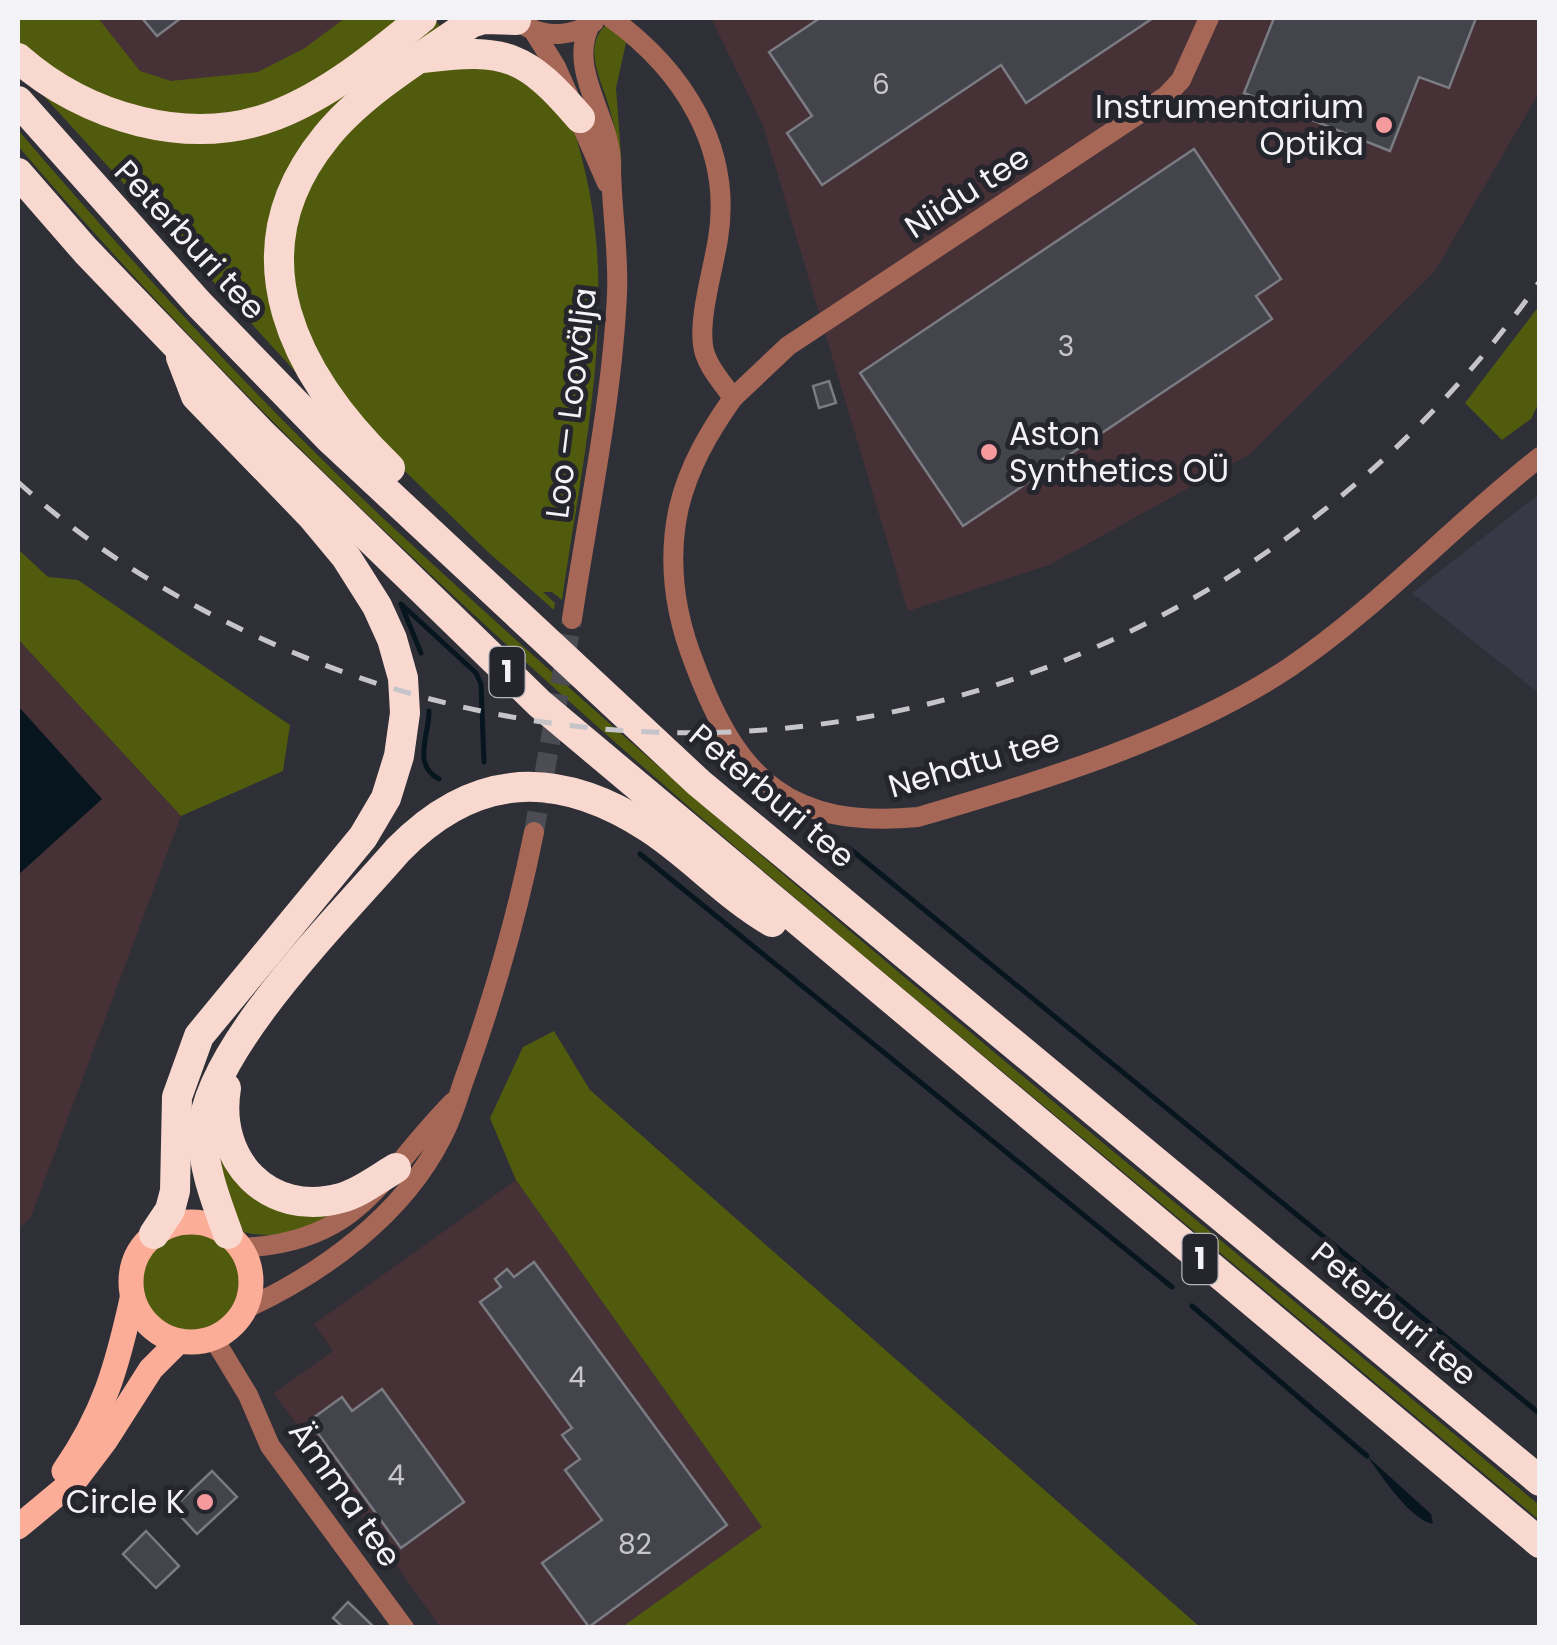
<svg xmlns="http://www.w3.org/2000/svg" width="1557" height="1645" viewBox="0 0 1557 1645" font-family="Poppins,sans-serif">
	<rect width="100%" height="100%" fill="#2f2f37"/>
	<path fill="#393846" d="M1539 494V693L1412 593Z"/>
	<g fill="#453136">
		<path d="M30 18H358L262 80 170 90Z"/>
		<path d="M711 18H1539V93L1435 271 1250 454 1049 565 908 611 763 125Z"/>
		<path d="M18 639 181 816 30 1219 18 1229Z"/>
		<path d="M516 1180 763 1528 622 1627H440L274 1393 333 1351 314 1324Z"/>
	</g>
	<g fill="#515b0e">
		<path d="M18 18H98L140 71 171 81 258 72 305 48 345 18H408L382 39 276 105 177 120 102 100 18 45Z"/>
		<path d="M436 21 442 29 280 192 302 379 31 82 216 140Z"/>
		<path d="M605 26H611L627 38 616 88 622 167C619 148 615 129 610 110 604 85 581 48 605 26Z"/>
		<path d="M509 67C524 78 546 89 559 103 573 120 579 146 584 167 619 308 582 459 562 600L552 592H543L555 603 554 610 488 552 371 438 322 373 292 295 294 217 340 136 412 78 429 69Z"/>
		<path d="M18 130C134 265 255 398 385 520 755 865 1152 1180 1539 1505V1520C1363 1372 1186 1224 1009 1077 660 788 313 491 18 146Z"/>
		<path d="M1539 306V402L1531 419 1502 440 1465 403Z"/>
		<path d="M18 549 48 577 78 580 290 725 283 771 181 816 18 639Z"/>
		<path d="M554 1031 590 1090 1200 1627H622L762 1527 516 1180 490 1118 523 1047Z"/>
		<path d="M217 1147 334 1214C304 1229 278 1241 244 1232L227 1201Z"/>
		<circle cx="190" cy="1283" r="51"/>
	</g>
	<g fill="#07161e">
		<path d="M18 706 102 799 18 875Z"/>
		<path d="M1367 1456 1431 1514 1433 1524C1410 1520 1381 1475 1367 1456Z"/>
	</g>
	<g fill="none" stroke-linecap="round" stroke-linejoin="round">
		<g stroke="#07161e" stroke-width="5">
			<path d="M421 653 401 604 476 673 481 684 484 762"/>
			<path d="M429 711C429 736 412 765 439 779"/>
			<path d="M849 848 1540 1414"/>
			<path d="M640 854 1172 1287"/>
			<path d="M1192 1306 1367 1456"/>
		</g>
	</g>
	<g fill="#44444c" stroke="#7b7b84" stroke-width="2.5">
		<path d="M142 18H181L157 36Z"/>
		<path d="M820 18H1153L1026 103 1001 65 822 185 787 133 812 116 769 52Z"/>
		<path d="M1274 18H1476L1449 88 1419 77 1390 151 1244 93Z"/>
		<path d="M1194 149 1281 279 1256 296 1272 319 963 526 860 373Z"/>
		<path d="M829 381 836 403 819 408 813 386Z"/>
		<path d="M534 1262 727 1525 589 1627 542 1563 602 1520 565 1470 580 1459 562 1435 572 1428 480 1302 501 1287 495 1279 507 1269 514 1277Z"/>
		<path d="M382 1389 464 1502 401 1548 309 1421 342 1397 352 1411Z"/>
		<path d="M212 1471 237 1497 197 1534 173 1508Z"/>
		<path d="M146 1531 179 1566 156 1588 123 1554Z"/>
		<path d="M348 1602 375 1628H344L333 1618Z"/>
	</g>
	<g fill="none" stroke-linecap="round" stroke-linejoin="round">
		<path stroke="#4c4c54" stroke-width="20" stroke-dasharray="20 10" stroke-linecap="butt" d="M534 832 572 619"/>
		<g stroke="#a66756" stroke-width="20">
			<path d="M611 18C683 70 733 148 718 239 713 270 699 316 703 345 705 364 722 382 733 398 709 432 689 466 679 507 667 561 675 615 695 665 738 780 790 829 918 817 1039 782 1186 737 1290 667 1380 606 1454 524 1540 457"/>
			<path d="M527 27C549 38 573 36 594 22"/>
			<path d="M533 30 556 67 607 183"/>
			<path d="M733 398 788 346 1166 96 1181 80 1209 18"/>
			<path d="M572 619C588 512 612 402 617 294 619 251 611 207 611 164 611 118 567 70 590 25"/>
			<path d="M241 1248C362 1242 378 1178 453 1102"/>
			<path d="M245 1309C323 1273 403 1215 442 1137 454 1115 460 1089 469 1066 496 989 518 912 534 832"/>
			<path d="M214 1339 248 1395 270 1446 404 1628"/>
		</g>
		<g stroke="#fbad98" stroke-width="25">
			<circle cx="191" cy="1282" r="60"/>
			<path d="M64 1471C104 1413 117 1367 132 1299"/>
			<path d="M18 1527 77 1478 105 1441 151 1369 178 1342"/>
		</g>
		<g stroke="#f8d8cf" stroke-width="30">
			<path d="M18 58C85 117 189 149 276 115 330 94 378 54 422 18"/>
			<path d="M424 58C506 47 527 56 580 118"/>
			<path d="M18 101 198 303 330 439 699 783 1540 1481"/>
			<path d="M18 173 86 251 260 432 540 704 1540 1543"/>
			<path d="M390 468C296 377 230 255 326 137 361 93 424 55 471 23L484 19 516 20"/>
			<path d="M226 1088C214 1160 268 1218 341 1198 360 1193 379 1178 396 1168"/>
			<path d="M154 1234 170 1210 175 1191 177 1097 199 1036 363 837 386 798 399 756 405 713 403 678 392 639 377 606 346 557 311 515 196 396 181 357"/>
			<path d="M228 1234C216 1201 202 1166 203 1130 207 1048 343 914 398 850 475 771 558 769 649 828 692 856 727 896 772 922"/>
		</g>
		<path stroke="#c4c4c9" stroke-width="5" stroke-dasharray="18 18" stroke-linecap="butt" d="M18 482C104 560 206 618 314 661 768 839 1262 676 1540 281"/>
	</g>
	<g fill="#f59b9d" stroke="#25252d" stroke-width="4">
		<circle cx="1384" cy="125" r="10"/>
		<circle cx="989" cy="452" r="10"/>
		<circle cx="205" cy="1502" r="10"/>
	</g>
	<g text-anchor="middle" stroke-width="10" stroke-linejoin="round" paint-order="stroke">
		<g font-size="28" fill="#c6c6cc">
			<text x="881" y="94">6</text>
			<text x="1066" y="356">3</text>
			<text x="577" y="1387">4</text>
			<text x="396" y="1485">4</text>
			<text x="635" y="1554">82</text>
		</g>
		<g fill="#25252d" stroke="#b4b4ba" stroke-width="2.5">
			<rect x="489.5" y="647" width="35" height="50" rx="8"/>
			<rect x="1182.5" y="1234" width="35" height="50" rx="8"/>
		</g>
		<g font-size="30" font-weight="bold" fill="#f2f2f7">
			<text x="507" y="682">1</text>
			<text x="1200" y="1269">1</text>
		</g>
		<g font-size="32" fill="#f2f2f7" stroke="#25252d" text-anchor="end">
			<text x="1364" y="118">Instrumentarium<tspan x="1364" dy="37">Optika</tspan></text>
			<text x="1009" y="445" text-anchor="start">Aston<tspan x="1009" dy="37">Synthetics OÜ</tspan></text>
			<text x="185" y="1513">Circle K</text>
		</g>
		<g font-size="32" fill="#f2f2f7" stroke="#25252d">
			<text transform="translate(967 192) rotate(-33)" y="11">Niidu tee</text>
			<text transform="translate(190 240) rotate(47)" y="11">Peterburi tee</text>
			<text transform="translate(571 403) rotate(-83)" y="11">Loo — Loovälja</text>
			<text transform="translate(974 763) rotate(-16)" y="11">Nehatu tee</text>
			<text transform="translate(772 796) rotate(40)" y="11">Peterburi tee</text>
			<text transform="translate(1394 1314) rotate(40)" y="11">Peterburi tee</text>
			<text transform="translate(345 1494) rotate(55)" y="11">Ämma tee</text>
		</g>
	</g>
	<rect width="1557" height="1645" fill="none" stroke="#f2f2f7" stroke-width="40"/>
</svg>
